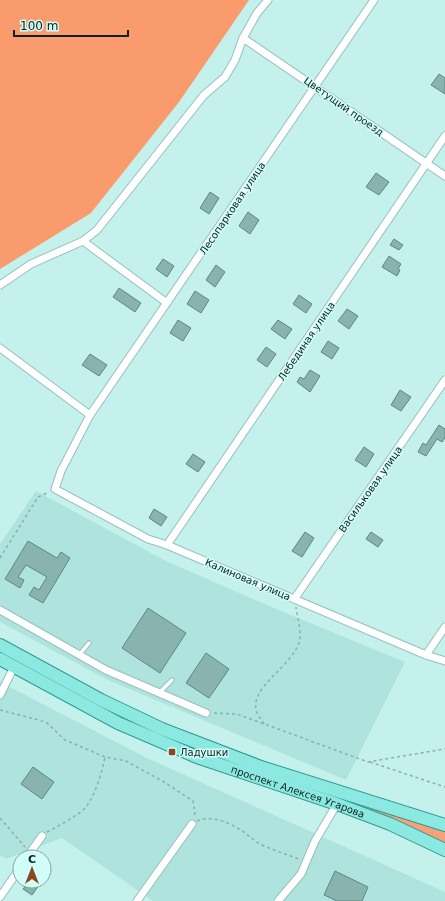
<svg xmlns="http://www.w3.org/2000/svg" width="445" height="901" viewBox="0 0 445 901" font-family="'DejaVu Sans',sans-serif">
	<rect width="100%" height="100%" fill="#c5f1ec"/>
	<g fill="#afe4de">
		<path d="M36 491 166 561 281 611 405 662 346 780 108 680 0 622V544Z"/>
		<path d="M0 682 147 758 445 892V901H153L62 838 6 859 0 855Z"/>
	</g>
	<path fill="#f5a179" d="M34 669 90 699 445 830V846L226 763 147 730 103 709 33 671Z"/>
	<path fill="#fa9b6d" d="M0 0H249L179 102 91 213 0 269Z"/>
	<g fill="#89b3ae" stroke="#5e8783">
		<path d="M439 74 445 78V94L431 85Z"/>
		<path d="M376 173 389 182 379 195 366 187Z"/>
		<path d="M210 192 219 198 209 214 200 208Z"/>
		<path d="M248 212 259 220 250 234 239 226Z"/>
		<path d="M394 239 403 245 399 250 390 245Z"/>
		<path d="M389 256 401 264 398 269 400 270 397 276 382 267Z"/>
		<path d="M163 259 174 266 167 277 156 269Z"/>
		<path d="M216 265 225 272 215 287 206 280Z"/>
		<path d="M119 288 141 303 135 312 113 297Z"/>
		<path d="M195 291 209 300 201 313 187 304Z"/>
		<path d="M299 295 312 304 306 313 293 304Z"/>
		<path d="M347 309 358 316 349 329 338 321Z"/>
		<path d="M178 320 191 328 183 341 170 333Z"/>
		<path d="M278 320 292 329 285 339 271 329Z"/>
		<path d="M328 341 339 348 332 359 321 352Z"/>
		<path d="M266 347 276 354 267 367 257 360Z"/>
		<path d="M90 354 107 365 99 376 82 365Z"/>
		<path d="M310 370 320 376 310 392 297 382 300 377 304 379Z"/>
		<path d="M400 390 411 397 401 411 391 405Z"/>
		<path d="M439 425 445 429V438L442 442 437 439 426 456 418 452 423 443 426 445Z"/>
		<path d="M364 447 374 454 366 467 355 460Z"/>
		<path d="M193 454 205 462 198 472 186 464Z"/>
		<path d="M154 509 167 517 161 526 149 518Z"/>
		<path d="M305 532 314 538 302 557 292 551Z"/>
		<path d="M371 532 383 540 378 547 366 539Z"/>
		<path d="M28 541 57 558 61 552 70 558 43 603 29 595 34 587 39 590 47 577 26 565 18 577 24 580 20 588 5 579Z"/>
		<path d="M148 608 186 633 160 673 122 648Z"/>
		<path d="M206 653 229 669 209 698 186 683Z"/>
		<path d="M33 767 54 782 42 799 21 784Z"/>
		<path d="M335 871 368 887 362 901H337L324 895Z"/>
		<path d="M29 881H42L32 895 23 889Z"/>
	</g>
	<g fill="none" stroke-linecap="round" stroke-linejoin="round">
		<g stroke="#96c0bb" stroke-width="5.5">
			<g id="service">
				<path d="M79 655 89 643"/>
				<path d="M159 693 172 680"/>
			</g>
		</g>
		<g stroke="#96c0bb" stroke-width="9">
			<g id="minor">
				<path d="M374 0 90 415 61 471 55 489 148 539 167 545 426 655 445 661"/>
				<path d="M243 38 445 176"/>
				<path d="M83 241 167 303"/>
				<path d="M0 285 31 264 83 241 97 230 204 95 225 77 235 60 243 38 257 13 268 0"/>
				<path d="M0 348 90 415"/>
				<path d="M167 545 445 136"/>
				<path d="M295 598 445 380"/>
				<path d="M0 610 106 670 206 713"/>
				<path d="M426 655 445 627"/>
				<path d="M0 695 14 667"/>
				<path d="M27 857 42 836"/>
				<path d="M0 897 20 868"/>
				<path d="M137 901 192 824"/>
				<path d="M278 901 301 874 315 841 337 804"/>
			</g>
		</g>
		<g stroke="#2e9a91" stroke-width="14">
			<g id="primary">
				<path d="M0 645 101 700 162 729 261 767 445 825"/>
				<path id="s1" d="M0 659 118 723 197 757 337 804 390 824 445 850"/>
			</g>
		</g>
		<g stroke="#8bafab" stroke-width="1.5" stroke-dasharray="3 3" stroke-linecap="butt">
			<path d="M0 558 38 497 49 492"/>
			<path d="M0 710 46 722 65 740 105 757 126 761 164 782 193 801 195 812 194 818"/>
			<path d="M214 713 237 714 368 762 445 749"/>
			<path d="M264 724C262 720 259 717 257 713 247 686 296 666 300 638 301 630 297 615 296 607"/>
			<path d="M370 762 445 787"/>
			<path d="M0 818 25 847"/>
			<path d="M197 821C210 815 228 822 239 829 248 834 253 841 264 846 276 851 288 855 299 859"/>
			<path d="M47 832C59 826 71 819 82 811 94 801 102 772 105 757"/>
		</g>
		<use href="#service" stroke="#fff" stroke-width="3.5"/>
		<use href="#minor" stroke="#fff" stroke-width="7"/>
		<use href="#primary" stroke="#8ce9e2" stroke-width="12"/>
	</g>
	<rect fill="#8c4621" stroke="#d2fef9" stroke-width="1.5" x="168" y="748" width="8" height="8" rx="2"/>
	<g text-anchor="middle" stroke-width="3" stroke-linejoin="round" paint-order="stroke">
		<g font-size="10" fill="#0f201f" stroke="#d2fef9">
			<text transform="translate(344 106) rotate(35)" y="4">Цветущий проезд</text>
			<text transform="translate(232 208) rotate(-56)" y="4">Лесопарковая улица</text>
			<text transform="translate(306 341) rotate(-56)" y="4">Лебединая улица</text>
			<text transform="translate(370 489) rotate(-55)" y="4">Васильковая улица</text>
			<text transform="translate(248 579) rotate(23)" y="4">Калиновая улица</text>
			<text dy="4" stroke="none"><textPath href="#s1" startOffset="327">проспект Алексея Угарова</textPath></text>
		</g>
		<g font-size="10" fill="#0f201f" stroke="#d2fef9" text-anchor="start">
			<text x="180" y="756">Ладушки</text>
		</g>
	</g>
	<g transform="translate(32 869)"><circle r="19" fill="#d2fef9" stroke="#84a5a2"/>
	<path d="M0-3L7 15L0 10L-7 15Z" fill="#8c4621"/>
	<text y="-6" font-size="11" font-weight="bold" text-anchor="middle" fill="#0f201f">С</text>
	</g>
	<path d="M14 30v6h114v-6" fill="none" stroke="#0f201f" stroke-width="2"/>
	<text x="20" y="30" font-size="12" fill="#0f201f" stroke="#d2fef9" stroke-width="3" paint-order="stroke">100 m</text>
</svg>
